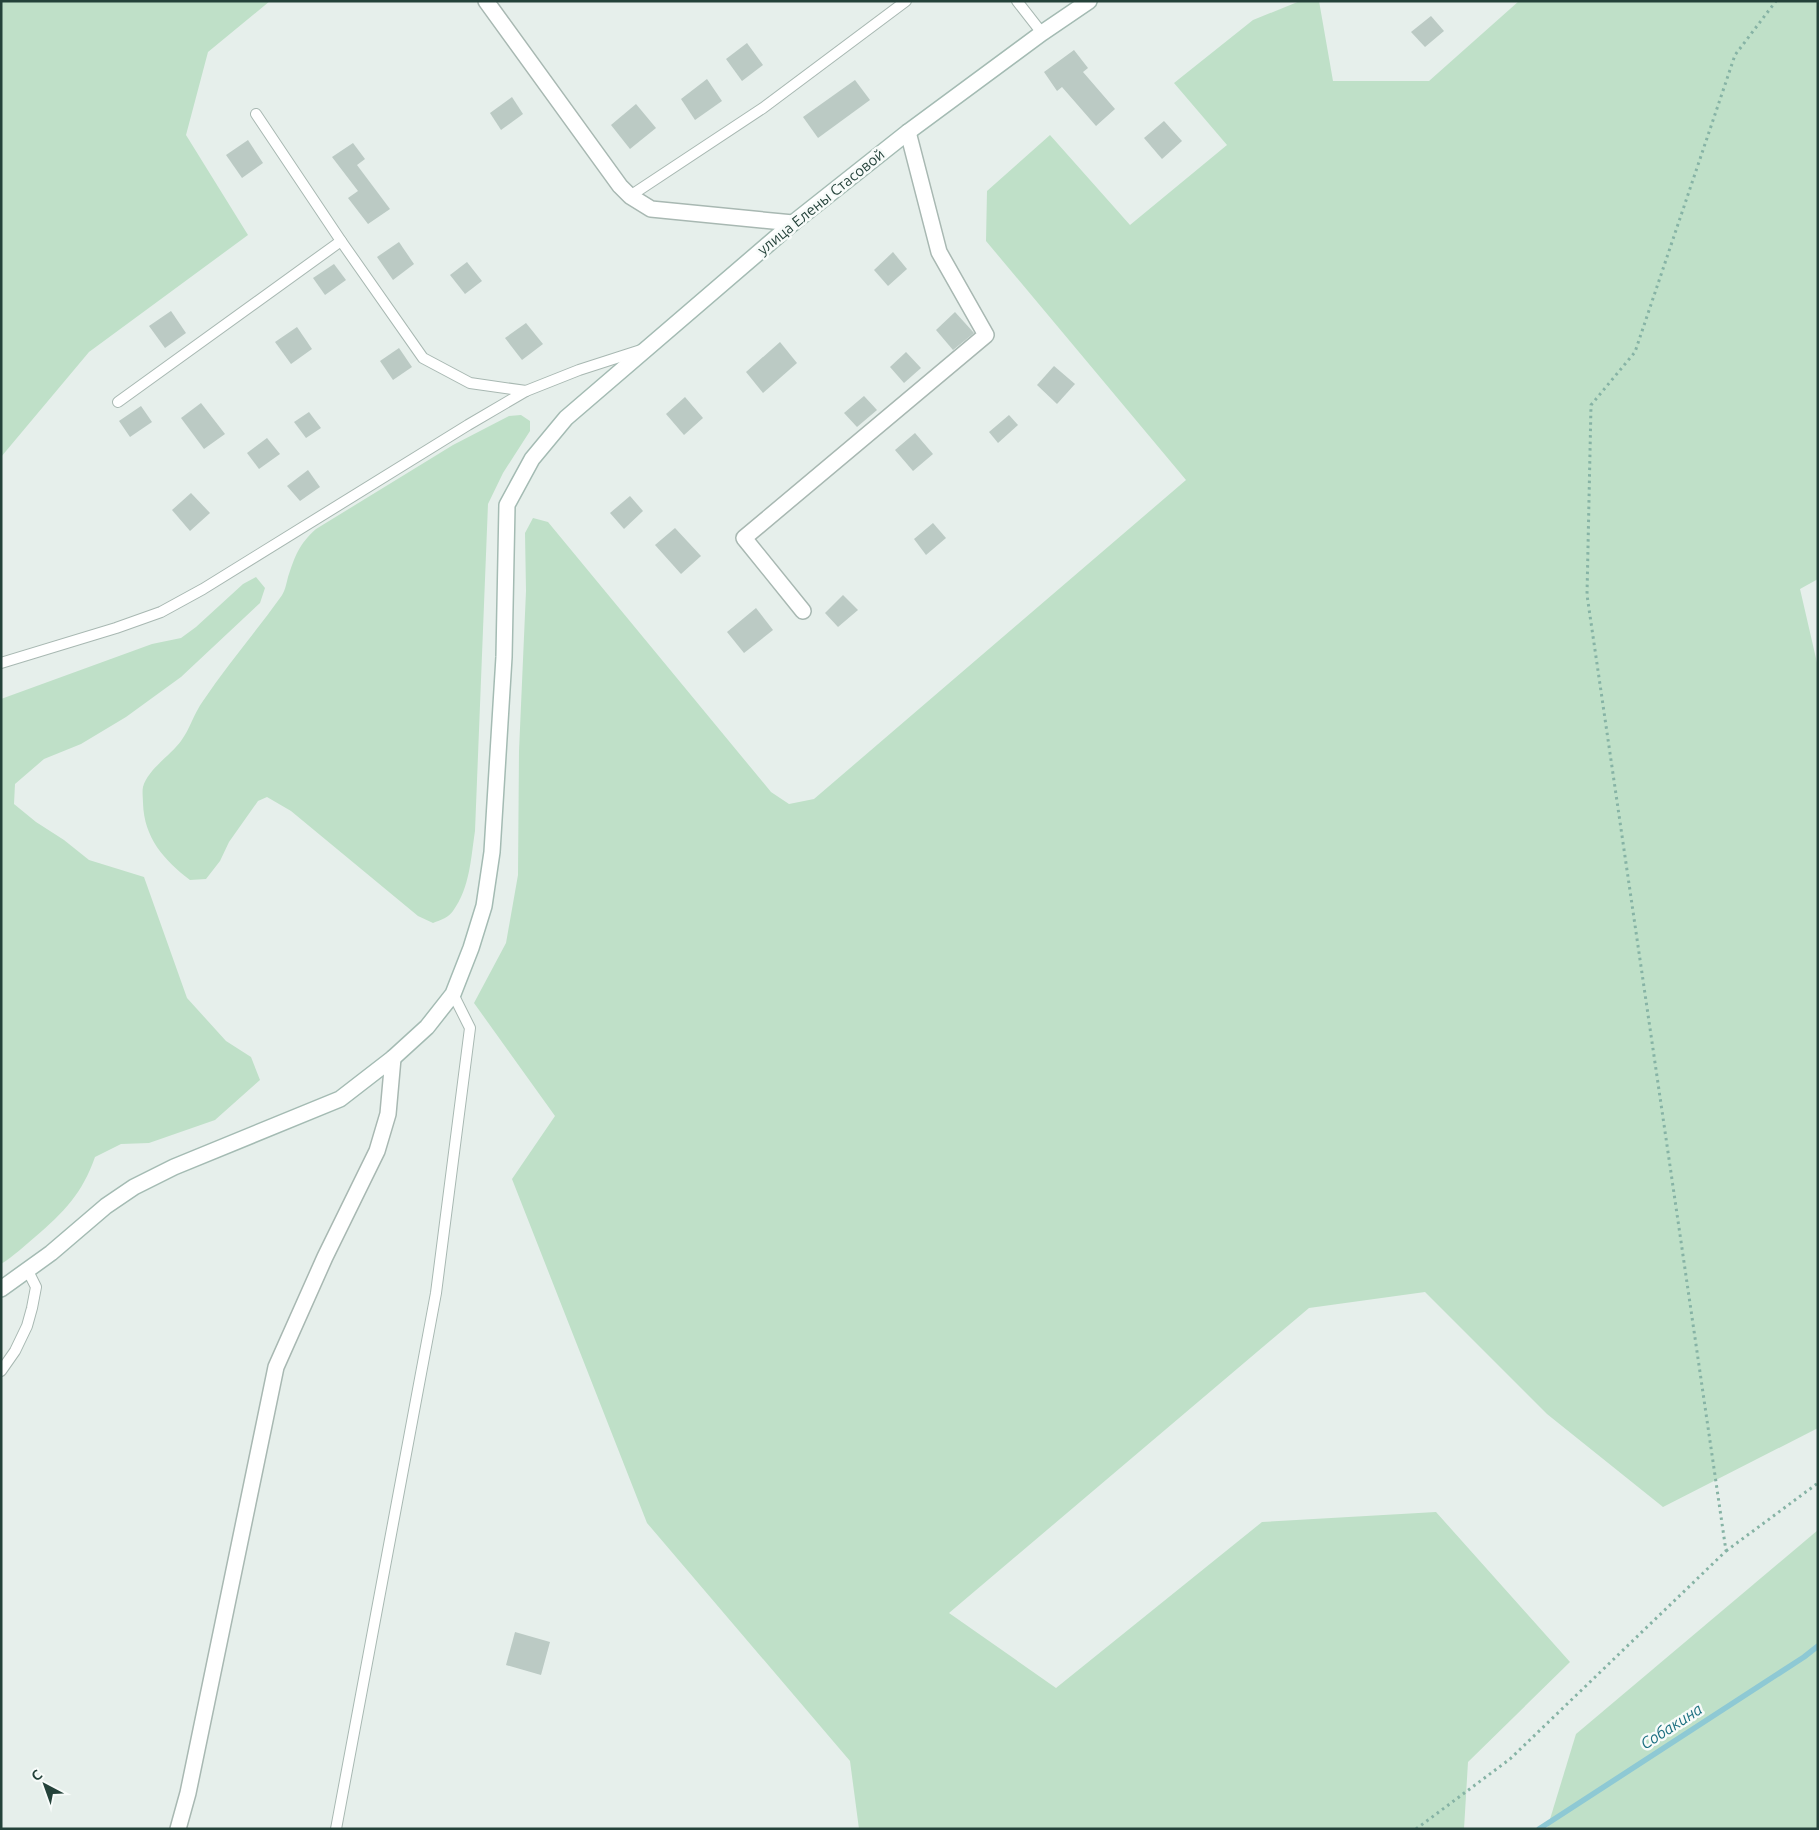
<svg xmlns="http://www.w3.org/2000/svg" width="1819" height="1830" viewBox="0 0 1819 1830" font-family="Ubuntu,sans-serif">
	<rect width="100%" height="100%" fill="#e6efeb"/>
	<g fill="#bfe0c8">
		<path d="M1 1H270L208 52 186 135 248 235 89 352 1 457Z"/>
		<path d="M1300 1H1319L1333 81H1429L1519 1H1818V579L1800 589 1818 667V1428L1663 1507 1547 1414 1425 1292 1309 1308 949 1613 1056 1688 1262 1522 1436 1512 1570 1662 1468 1762 1464 1829H859L850 1761 647 1523 512 1179 555 1116 474 1003 506 943 518 875 519 751 526 591 525 533 533 518 548 522 771 792 789 804 814 799 1186 480 986 241 987 191 1050 135 1130 225 1227 145 1174 83 1253 20Z"/>
		<path d="M521 415 530 421V431L503 473 488 504 475 831C471 857 470 888 453 911 449 917 441 920 433 923L418 916 291 811 267 797 258 801 229 842 220 861 206 879 190 880C164 860 144 838 143 803 143 798 142 792 143 787 148 769 171 755 181 741 190 729 194 713 203 701 227 665 255 633 280 598 285 592 286 585 288 577 295 556 299 544 316 529L453 445 509 416Z"/>
		<path d="M256 577 265 588 260 603 181 677 126 717 81 744 44 759 15 784 14 804 36 822 64 840 89 860 144 877 187 998 226 1041 251 1057 260 1080 215 1120 149 1143 121 1144 95 1157C82 1194 64 1212 35 1237 24 1246 14 1256 1 1264V699L152 644 181 638 196 627 243 584Z"/>
		<path d="M1818 1530V1829H1547L1576 1734Z"/>
	</g>
	<g fill="none" stroke-linecap="round" stroke-linejoin="round">
		<path stroke="#8ec9d4" stroke-width="5.5" d="M1539 1829 1804 1657 1818 1646"/>
	</g>
	<g fill="#bbcac4">
		<path d="M1431 16 1444 31 1425 47 1411 32Z"/>
		<path d="M747 43 763 65 742 81 726 59Z"/>
		<path d="M1074 50 1088 68 1083 72 1115 109 1096 126 1062 87 1057 91 1044 72Z"/>
		<path d="M707 79 722 101 695 120 681 99Z"/>
		<path d="M855 80 870 100 818 138 803 117Z"/>
		<path d="M512 97 523 114 501 130 490 113Z"/>
		<path d="M636 104 656 128 630 149 611 125Z"/>
		<path d="M1164 121 1182 141 1162 159 1144 138Z"/>
		<path d="M248 140 263 163 242 178 226 155Z"/>
		<path d="M353 143 365 159 357 165 390 209 368 224 348 198 358 191 332 157Z"/>
		<path d="M399 242 414 264 393 280 377 257Z"/>
		<path d="M893 252 907 269 888 286 874 270Z"/>
		<path d="M467 262 482 281 465 294 450 275Z"/>
		<path d="M334 264 346 280 325 295 313 278Z"/>
		<path d="M171 311 186 333 165 348 149 326Z"/>
		<path d="M955 312 974 333 953 350 936 330Z"/>
		<path d="M526 323 543 344 522 360 505 338Z"/>
		<path d="M297 327 312 349 291 364 275 342Z"/>
		<path d="M780 342 797 363 763 393 746 372Z"/>
		<path d="M399 348 412 367 393 380 380 361Z"/>
		<path d="M906 352 921 368 904 383 890 367Z"/>
		<path d="M1054 366 1075 384 1057 404 1037 385Z"/>
		<path d="M864 396 877 410 857 427 844 413Z"/>
		<path d="M685 397 703 418 684 435 666 414Z"/>
		<path d="M201 403 225 434 204 449 181 418Z"/>
		<path d="M141 406 152 422 130 437 119 421Z"/>
		<path d="M309 412 321 428 306 438 294 422Z"/>
		<path d="M1009 415 1018 425 998 443 989 432Z"/>
		<path d="M915 433 933 454 913 471 895 450Z"/>
		<path d="M267 438 280 454 259 469 247 453Z"/>
		<path d="M308 470 320 487 300 501 287 486Z"/>
		<path d="M191 493 210 513 190 531 172 510Z"/>
		<path d="M630 496 643 511 624 529 610 513Z"/>
		<path d="M933 523 946 538 926 555 914 539Z"/>
		<path d="M675 528 701 556 681 574 655 545Z"/>
		<path d="M843 595 858 610 838 627 825 613Z"/>
		<path d="M756 608 773 630 744 653 727 632Z"/>
		<path d="M515 1632 550 1642 541 1675 506 1665Z"/>
	</g>
	<g fill="none" stroke-linecap="round" stroke-linejoin="round">
		<g stroke="#a8b8b2" stroke-width="12">
			<g id="lane">
				<path d="M1017 1 1042 33"/>
				<path d="M256 114 341 241 423 358 470 383 526 391"/>
				<path d="M630 196 763 108 906 1"/>
				<path d="M118 402 341 241"/>
				<path d="M1 663 116 628 161 612 203 589 468 425 526 391 579 370 641 350"/>
				<path d="M1 1371 15 1351 27 1326 32 1308 36 1287 28 1271"/>
				<path d="M336 1829 436 1293 470 1028 453 994"/>
			</g>
		</g>
		<g stroke="#a8b8b2" stroke-width="18">
			<g id="street">
				<path d="M486 1 620 186 630 196 651 209 793 223"/>
				<path d="M803 611 744 538 986 335 939 252 908 132"/>
				<path d="M178 1829 188 1793 276 1367 325 1257 377 1151 388 1114 393 1058"/>
			</g>
		</g>
		<g stroke="#a4bbb3" stroke-width="18">
			<path id="secondary" d="M1 1289 51 1253 106 1206 134 1187 174 1167 340 1099 393 1058 427 1027 453 994 471 948 484 906 492 852 504 657 507 505 532 459 566 418 793 223 908 132 1042 33 1089 1"/>
		</g>
		<g stroke="#86b3a5" stroke-width="3" stroke-dasharray="2.5 4" stroke-linecap="butt">
			<path d="M1726 1551 1818 1483"/>
			<path d="M1416 1829 1510 1759 1726 1551 1587 595 1591 405 1635 352 1735 55 1776 1"/>
		</g>
		<use href="#lane" stroke="#fff" stroke-width="10"/>
		<use href="#street" stroke="#fff" stroke-width="15"/>
		<use href="#secondary" stroke="#fff" stroke-width="15"/>
	</g>
	<g text-anchor="middle" stroke-width="5" stroke-linejoin="round" paint-order="stroke">
		<g font-size="15" fill="#24423a" stroke="#f7fbf9">
			<text transform="translate(821 202) rotate(-39)" y="5">улица Елены Стасовой</text>
		</g>
		<g font-size="16" font-style="italic" fill="#1c6f80" stroke="#f7fbf9">
			<text transform="translate(1671 1726) rotate(-33)" y="6">Собакина</text>
		</g>
	</g>
	<rect width="1819" height="1830" fill="none" stroke="#24423a" stroke-width="5"/>
	<g transform="translate(45 1785) rotate(319)" stroke="#f7fbf9" stroke-width="4" paint-order="stroke">
	<path d="M0-4L9 19L0 12L-9 19Z" fill="#24423a"/>
	<text y="-8" font-size="14" font-weight="bold" text-anchor="middle" fill="#24423a">С</text>
	</g>
</svg>
